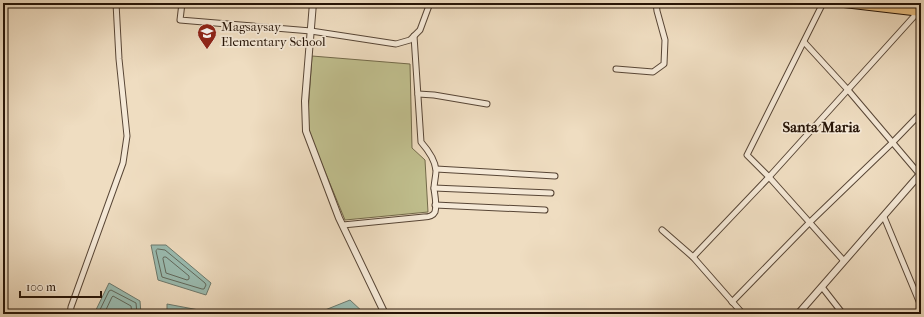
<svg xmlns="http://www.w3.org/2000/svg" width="924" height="317" viewBox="0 0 924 317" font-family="'IM FELL French Canon',serif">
	<rect width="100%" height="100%" fill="#efddc1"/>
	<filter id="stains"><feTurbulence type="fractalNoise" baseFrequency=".005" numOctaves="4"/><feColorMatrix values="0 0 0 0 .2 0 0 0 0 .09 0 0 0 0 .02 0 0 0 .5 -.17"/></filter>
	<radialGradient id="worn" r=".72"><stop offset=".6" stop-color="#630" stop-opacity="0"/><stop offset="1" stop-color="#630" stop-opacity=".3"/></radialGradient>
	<path fill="#c0bf8e" stroke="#736a4a" d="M312 56 410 64 412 148 425 160 428 212 345 220 307 128Z"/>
	<g fill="#9abcb1" stroke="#6c796d">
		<path d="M151 245H166L211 283 206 295 158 280Z"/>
		<path d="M109 283 140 301 141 314H94Z"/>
		<path d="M350 300 365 314H315Z"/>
		<path d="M167 304 220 314H167Z"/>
	</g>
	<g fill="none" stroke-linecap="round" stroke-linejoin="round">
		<g stroke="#60685c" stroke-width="1">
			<path d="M158 249 165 250 205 283 206 285 204 289H202L162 277 156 251Z"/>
			<path d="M164 257H166L189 276V279L187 280 166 273 163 259Z"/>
			<path d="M98 314 109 291 111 290 136 303 137 314"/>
			<path d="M104 314 112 297 113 296 131 306 132 314"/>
		</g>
		<g stroke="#584636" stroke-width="7">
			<g id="minor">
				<path d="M182 3 180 20 311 31 396 44 410 40 420 30 430 3"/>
				<path d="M823 3 747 155 769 177 844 261"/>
				<path d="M804 42 848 90 921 176"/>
				<path d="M616 69 653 72 664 64 665 40 657 11 656 3"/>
				<path d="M418 94 434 95 487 104"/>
				<path d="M436 169 555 176"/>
				<path d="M434 188 551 193"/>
				<path d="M435 205 545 210"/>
				<path d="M884 217 921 306"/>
				<path d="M343 225 424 217C428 217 433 216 435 212 437 205 435 196 434 189 434 183 436 176 436 170 435 160 428 150 421 142L414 36"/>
				<path d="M662 230 693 257 743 314"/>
				<path d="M693 257 769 177 918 12"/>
				<path d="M822 287 843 314"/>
				<path d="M732 302 809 223 892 143 921 113"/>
				<path d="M70 314 71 307 123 163 127 136 119 59 116 3"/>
			</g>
		</g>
		<g stroke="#584636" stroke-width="8">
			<g id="tertiary">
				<path d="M313 3 305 101 306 131 339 218 385 314"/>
				<path d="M798 314 921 173"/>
			</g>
		</g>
		<g stroke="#261407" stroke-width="10">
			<path id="primary" d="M844 3 921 12"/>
		</g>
		<use href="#minor" stroke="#f5e9d7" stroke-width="5"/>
		<use href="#tertiary" stroke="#f5e9d7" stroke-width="6"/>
		<use href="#primary" stroke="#e8be80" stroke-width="8"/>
	</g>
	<defs>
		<g id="school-pin" transform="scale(1)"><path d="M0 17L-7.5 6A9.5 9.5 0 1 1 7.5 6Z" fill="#8f2418" stroke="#f5e9d7"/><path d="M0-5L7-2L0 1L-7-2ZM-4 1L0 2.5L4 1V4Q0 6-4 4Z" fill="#fff"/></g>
	</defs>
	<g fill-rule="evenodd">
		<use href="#school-pin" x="207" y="33"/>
	</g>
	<g text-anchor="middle" stroke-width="3.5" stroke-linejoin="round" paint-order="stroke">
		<g font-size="13" fill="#261407" stroke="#f5e9d7" text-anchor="start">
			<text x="221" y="31">Magsaysay<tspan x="221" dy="15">Elementary School</tspan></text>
		</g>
		<g font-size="15" font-weight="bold" fill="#261407" stroke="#f5e9d7">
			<text x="821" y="132">Santa Maria</text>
		</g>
	</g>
	<rect width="924" height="317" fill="none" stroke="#efddc1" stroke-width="16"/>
	<rect x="4" y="4" width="916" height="309" fill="none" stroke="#261407" stroke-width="2"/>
	<rect x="8" y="8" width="908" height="301" fill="none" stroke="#261407"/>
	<path d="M20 291v6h81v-6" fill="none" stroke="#261407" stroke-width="2"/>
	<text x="26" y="291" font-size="12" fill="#261407" stroke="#f5e9d7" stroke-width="3" paint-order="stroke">100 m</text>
	<rect width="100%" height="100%" filter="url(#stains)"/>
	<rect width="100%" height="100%" fill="url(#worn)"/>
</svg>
